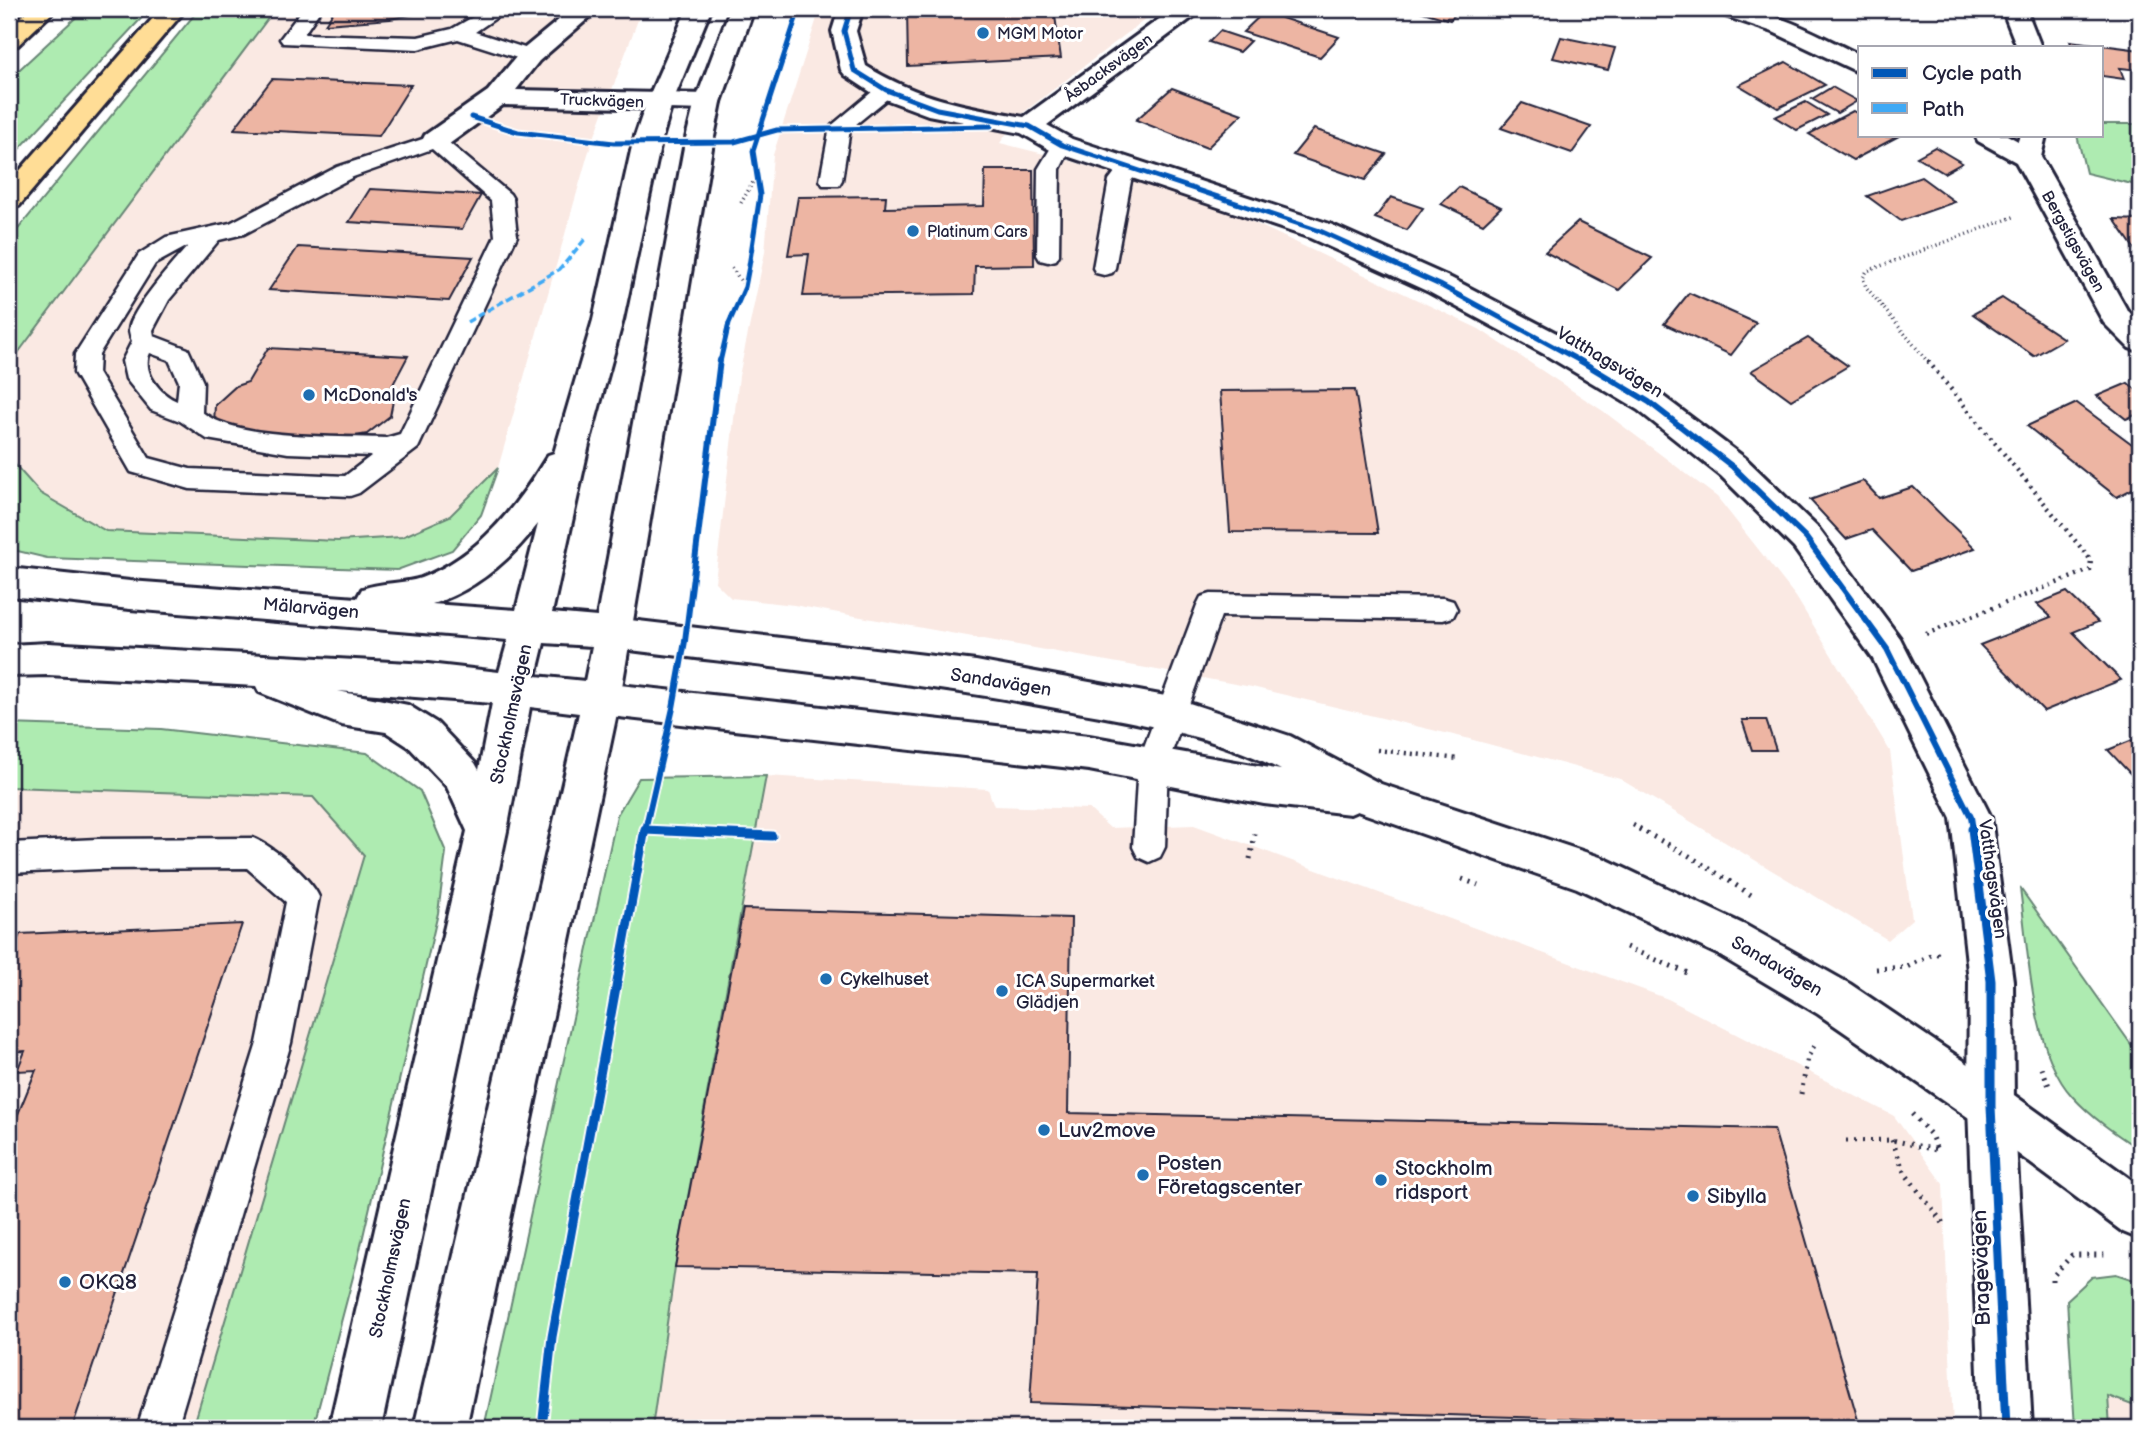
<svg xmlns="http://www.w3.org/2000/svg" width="2149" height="1437" viewBox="0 0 2149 1437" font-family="'Balsamiq Sans',sans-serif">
	<rect width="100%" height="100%" fill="#fff"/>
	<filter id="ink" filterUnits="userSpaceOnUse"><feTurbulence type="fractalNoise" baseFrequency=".0143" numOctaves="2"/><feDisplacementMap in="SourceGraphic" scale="14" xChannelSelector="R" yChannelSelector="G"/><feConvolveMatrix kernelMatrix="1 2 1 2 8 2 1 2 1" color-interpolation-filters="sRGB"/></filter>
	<g filter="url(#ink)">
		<g fill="#fae9e3">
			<path d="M272 9H642L588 154 498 468 450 516 402 537 338 541 106 531 40 493 9 458V365Z"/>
			<path d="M820 9H1159L1020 115 1000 143 1064 159 1229 211 1479 329 1603 411 1717 497 1796 597 1890 751 1912 919 1888 940 1620 779 1462 737 1252 687 794 605 731 598 715 582 739 376 765 252 773 155Z"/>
			<path d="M766 776 988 789 994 806 1089 809 1110 828 1194 825 1668 999 1894 1116 1943 1184 1953 1428H652L675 1267Z"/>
			<path d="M9 787 314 797 364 856 193 1428H9Z"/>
			<path d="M2108 1396 2140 1408V1428H2110Z"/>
		</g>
		<g fill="#aeebb1" stroke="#688676" stroke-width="2">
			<path d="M85 9H150L9 160V79Z"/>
			<path d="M199 9H275L9 365V240Z"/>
			<path d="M2102 124H2140V186L2086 173 2077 135H2102Z"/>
			<path d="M9 458 40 493 106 531 338 541 402 537 450 516 498 468 481 515 452 550 397 570 47 558 9 549Z"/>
			<path d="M9 724 161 729 367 753 420 791 446 852 438 913 358 1258 313 1428H193L364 855 313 797 9 787Z"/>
			<path d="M766 776 675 1267 652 1428H484L617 815 639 778Z"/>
			<path d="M2020 888 2140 1057V1150C2116 1134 2092 1118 2072 1096 2031 1052 2028 947 2020 888Z"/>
			<path d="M2116 1274 2140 1282V1408L2108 1396 2110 1428H2075L2067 1300 2092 1277Z"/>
		</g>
		<g fill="#edb5a3" stroke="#22223b" stroke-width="2">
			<path d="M335 9H440L390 19 325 24Z"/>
			<path d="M907 9H1054L1061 58 908 66Z"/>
			<path d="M1413 9H1460L1450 20Z"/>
			<path d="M1264 12 1339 37 1320 57 1243 32Z"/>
			<path d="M1220 31 1250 41 1239 52 1209 42Z"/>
			<path d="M1561 37 1615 48 1608 70 1553 58Z"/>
			<path d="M2070 41 2140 50V70L2120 68 2124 79 2102 76V47H2072Z"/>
			<path d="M1786 62 1825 85 1778 108 1739 85Z"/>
			<path d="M272 79 411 85 379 136 234 129Z"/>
			<path d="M1832 87 1857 101 1837 113 1812 99Z"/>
			<path d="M1172 88 1242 114 1207 148 1136 120Z"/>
			<path d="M1806 102 1827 115 1797 130 1775 117Z"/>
			<path d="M1522 103 1591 127 1572 153 1501 128Z"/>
			<path d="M1853 111 1860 115V135L1897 137 1853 160 1809 134Z"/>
			<path d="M1314 129 1386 154 1365 180 1293 155Z"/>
			<path d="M1935 147 1962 163 1944 173 1917 157Z"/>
			<path d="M985 170H1033L1034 265 975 266 974 294 803 296 809 254 788 255 798 197 886 196 885 208 984 206Z"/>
			<path d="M1921 177 1955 202 1901 221 1867 196Z"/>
			<path d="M1459 187 1501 207 1483 224 1441 204Z"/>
			<path d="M370 189 481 195 462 229 349 222Z"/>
			<path d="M1391 197 1423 208 1407 230 1375 218Z"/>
			<path d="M2114 219 2140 220V257Z"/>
			<path d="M1578 222 1652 258 1619 290 1545 252Z"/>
			<path d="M298 247 473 257 449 301 269 290Z"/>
			<path d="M1689 293 1756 323 1731 355 1664 324Z"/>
			<path d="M2002 298 2064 339 2034 356 1973 314Z"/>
			<path d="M1808 338 1848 366 1791 400 1751 371Z"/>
			<path d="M268 348 408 356 390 390 393 401 390 416 367 434 333 440 235 432 214 423 215 405 236 386 248 382Z"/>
			<path d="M2128 383 2140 393V413L2126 419 2097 396Z"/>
			<path d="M1355 390 1378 533 1230 532 1220 391Z"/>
			<path d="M2077 403 2140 450V485L2117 497 2027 426Z"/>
			<path d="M1863 481 1879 498 1913 487 1975 548 1911 571 1872 530 1846 539 1810 500Z"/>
			<path d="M2067 592 2098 622 2073 632 2121 680 2044 711 1980 645 2051 617 2037 604Z"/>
			<path d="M1742 720H1766L1776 750H1752Z"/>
			<path d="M2140 737V784L2108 750Z"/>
			<path d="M743 909 1071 918 1068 1113 1774 1129 1860 1427 1030 1403 1038 1274 675 1267Z"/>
			<path d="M242 924 72 1428H9V1136L36 1070 17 1071 25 1051 9 1052V960L20 934Z"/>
		</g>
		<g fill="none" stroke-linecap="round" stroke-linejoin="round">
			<g stroke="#22223b" stroke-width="5">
				<g id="service">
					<path d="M303 9H321L304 34 418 37 452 29 487 9H509L475 32 537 52 540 56 530 62 458 39 418 49 283 43 280 39Z"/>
					<path d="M886 84 893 86 896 90 893 94 850 129 842 180 839 185H823L820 180 830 127 879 86Z"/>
					<path d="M435 135 442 137 510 194 513 199 517 236 418 448 359 493 350 496 190 489 131 472 74 373 75 354 139 254 166 237 230 223 337 167ZM432 149 491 201 495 236 400 434 386 438C340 436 236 440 202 412L203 382 188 349 154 336 153 330 169 300 219 240 244 234 353 177ZM188 246C174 262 130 310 129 330 129 332 131 339 132 341L122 361 126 379 151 410 180 421 207 439 288 453 371 456 345 476 190 469 149 458 98 373 99 354 155 264ZM150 353 169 360 179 382 177 401C160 394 141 371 150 353Z"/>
					<path d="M1062 139 1069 141 1072 145 1060 169 1059 255 1056 260 1048 262 1040 260 1037 255 1038 169 1055 141Z"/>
					<path d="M1130 161 1138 163 1141 168 1131 181 1115 268 1112 273 1104 275 1096 273 1093 268 1109 180 1122 163Z"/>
					<path d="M1211 594 1443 598 1453 601 1457 609 1453 617 1443 620 1221 616 1168 763 1165 847 1160 857 1149 862 1138 857 1133 847 1138 763 1197 605 1201 597Z"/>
					<path d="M253 838C273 846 311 878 319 897L291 1043 177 1428H137L257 1043 286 902 247 868 98 869 9 873V843L98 839Z"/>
				</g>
			</g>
			<g stroke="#22223b" stroke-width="6">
				<g id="minor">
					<path d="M572 9H599L539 61 516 90 708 94 717 96 721 102 717 108 708 110 503 105 445 147 435 149 425 147 422 141 425 135 488 91 521 51Z"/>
					<path d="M839 9H863L856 31 866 66C919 99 964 106 1024 117L1173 9H1200L1197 14 1047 125 1072 139 1330 224 1451 278 1566 338 1660 394 1745 458 1818 528 1900 638 1991 817 2013 981 2014 1106 2032 1428H1980L1968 1106 1969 981 1951 818 1873 659 1794 548 1721 476 1638 410 1544 354 1429 292 1310 238 1052 151 1021 133 928 115 877 96 845 75 841 70 832 31Z"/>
					<path d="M1716 9C1772 6 1811 32 1860 55V73L1773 32 1719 14Z"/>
					<path d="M2002 9H2026L2041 47H2017Z"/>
					<path d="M1975 135H2007L2018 141 2020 135H2046L2041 157 2127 310 2140 322V351L2129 348 2104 323 2016 162 1978 141Z"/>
				</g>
			</g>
			<g stroke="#22223b" stroke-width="6">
				<path id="tertiary" d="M613 618 976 661 1171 697 1290 736 1381 784 1603 858 1747 926 1850 984 2007 1090 2140 1186V1239L2123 1232 1975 1122 1818 1014 1717 954 1577 888 1357 811 1350 814 1264 804 1089 770 601 715 588 710 582 699 588 688 601 683 1089 736 1281 770C1217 736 1143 724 1072 711 920 682 766 667 613 648L600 644 595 633 600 622Z"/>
			</g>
			<g stroke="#22223b" stroke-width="6">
				<path id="secondary" d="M687 9H711L673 101 661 142 623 320 590 440 552 613 597 617 685 142 695 102 730 9H754L721 102 713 142 620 699 466 1428H414L579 713 530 707 507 831 381 1428H329L467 831 447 787 409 747 386 732 341 725 259 692 256 686 48 675 9 676V645L48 643 428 664 499 672 508 640 130 609 9 596V568L130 581 357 598 362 589C381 582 403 584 421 578 479 556 517 506 548 455L554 453 593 320 633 142 647 101ZM538 524 516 610 432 604C476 590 511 559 538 524ZM544 643 592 646 585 681 536 676ZM338 691 492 703 479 770 475 763 437 723 408 705Z"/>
			</g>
			<g stroke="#22223b" stroke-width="6">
				<g id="motorway">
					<path d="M30 9H56L18 45 9 47V27Z"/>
					<path d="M161 9H186L19 206 9 209V183Z"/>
				</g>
			</g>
			<g stroke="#22223b" stroke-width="3.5" stroke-dasharray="1 3.5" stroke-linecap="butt">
				<path d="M741 203 756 177"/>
				<path d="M732 268 745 287"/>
				<path d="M1928 362 1866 287 1863 278 1867 271 2016 216"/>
			</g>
			<g stroke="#22223b" stroke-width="4.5" stroke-dasharray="2 5" stroke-linecap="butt">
				<path d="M1926 634 2090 570 2091 560 1927 360"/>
				<path d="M1377 750 1459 759"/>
				<path d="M1633 825 1643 830"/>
			</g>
			<g stroke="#22223b" stroke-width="5" stroke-dasharray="2 6" stroke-linecap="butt">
				<path d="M1639 829 1688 855 1756 898"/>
				<path d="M1250 859 1256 829"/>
				<path d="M1462 879 1478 885"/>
				<path d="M1626 947 1690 974"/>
				<path d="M1876 969 1907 967 1935 953 1940 955"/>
				<path d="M2042 1068 2049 1086"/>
				<path d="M1801 1094 1808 1057 1816 1042"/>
				<path d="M1912 1114 1931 1135 1937 1150"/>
				<path d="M1892 1140 1904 1172 1946 1227"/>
				<path d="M1846 1141 1892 1140 1936 1150"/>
				<path d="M2052 1281V1277L2072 1255H2110"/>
			</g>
			<use href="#service" fill="#fff" fill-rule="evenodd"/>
			<use href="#minor" fill="#fff" fill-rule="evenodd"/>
			<use href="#tertiary" fill="#fff" fill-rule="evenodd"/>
			<use href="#secondary" fill="#fff" fill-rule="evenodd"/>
			<use href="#motorway" fill="#ffdd96" fill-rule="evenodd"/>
			<path stroke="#3fa9f5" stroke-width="3.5" stroke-dasharray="8 3.5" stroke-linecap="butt" d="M467 322 560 269 586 238"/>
			<g stroke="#fff" stroke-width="9">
				<g id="cycleway-far2">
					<path d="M851 9 844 31 854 70 886 90 937 109 1029 126 1062 145 1320 231 1440 285 1582 362"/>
					<path d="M471 117 518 132 614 143 734 142 777 130 991 126"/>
					<path d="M720 362 729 323 745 287 749 266 760 195 753 151 799 9"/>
				</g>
			</g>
			<g stroke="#fff" stroke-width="10">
				<g id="cycleway-far1">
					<path d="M1579 360 1649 402 1733 467 1806 538 1887 649 1971 817 1973 830"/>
					<path d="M645 830H651"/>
					<path d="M645 830 673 708 685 641 720 360"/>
				</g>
			</g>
			<g stroke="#fff" stroke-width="13">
				<g id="cycleway">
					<path d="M1972 829 1991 981V1106L2006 1428"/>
					<path d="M645 830 772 836"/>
					<path d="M542 1428 552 1337 645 829"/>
				</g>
			</g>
			<use href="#cycleway-far2" stroke="#0057b8" stroke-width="5"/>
			<use href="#cycleway-far1" stroke="#0057b8" stroke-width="6"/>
			<use href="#cycleway" stroke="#0057b8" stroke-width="9"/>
		</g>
	</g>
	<g fill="#1f6fb2" stroke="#fff" stroke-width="2.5">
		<circle cx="983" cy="33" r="7"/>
		<circle cx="913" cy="231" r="7"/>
		<circle cx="309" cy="395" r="7"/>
		<circle cx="826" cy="979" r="7"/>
		<circle cx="1002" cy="991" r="7"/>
		<circle cx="1044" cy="1130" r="7"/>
		<circle cx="1143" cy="1175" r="7"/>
		<circle cx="1381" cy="1180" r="7"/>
		<circle cx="1693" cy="1196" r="7"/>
		<circle cx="65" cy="1282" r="7"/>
	</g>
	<g text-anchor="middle" stroke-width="6" stroke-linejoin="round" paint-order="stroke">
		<g font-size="16" fill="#22223b" stroke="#fff" text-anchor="start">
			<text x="997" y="39">MGM Motor</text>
			<text x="927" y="237">Platinum Cars</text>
		</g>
		<g font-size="16" fill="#22223b" stroke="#fff">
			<text transform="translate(1108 67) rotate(-36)" y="6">Åsbacksvägen</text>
			<text transform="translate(602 100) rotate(2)" y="6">Truckvägen</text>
			<text transform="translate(2074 241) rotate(61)" y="6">Bergstigsvägen</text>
		</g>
		<g font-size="18" fill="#22223b" stroke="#fff">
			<text transform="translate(1610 362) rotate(31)" y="6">Vatthagsvägen</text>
			<text transform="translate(311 608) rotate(5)" y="6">Mälarvägen</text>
			<text transform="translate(1001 682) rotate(9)" y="6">Sandavägen</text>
			<text transform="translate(511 714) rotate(-78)" y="6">Stockholmsvägen</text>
			<text transform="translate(1993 879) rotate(82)" y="6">Vatthagsvägen</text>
			<text transform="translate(1777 966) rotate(30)" y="6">Sandavägen</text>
			<text transform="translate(390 1268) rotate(-78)" y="6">Stockholmsvägen</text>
		</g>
		<g font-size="18" fill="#22223b" stroke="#fff" text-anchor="start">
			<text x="323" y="401">McDonald's</text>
			<text x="840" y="985">Cykelhuset</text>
			<text x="1016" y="987">ICA Supermarket<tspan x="1016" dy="21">Glädjen</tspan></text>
		</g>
		<g font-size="21" fill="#22223b" stroke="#fff" text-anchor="start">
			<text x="1058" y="1137">Luv2move</text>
			<text x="1157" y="1170">Posten<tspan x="1157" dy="24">Företagscenter</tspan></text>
			<text x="1395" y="1175">Stockholm<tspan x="1395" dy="24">ridsport</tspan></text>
			<text x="1707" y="1203">Sibylla</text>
			<text x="79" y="1289">OKQ8</text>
		</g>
		<g font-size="21" fill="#22223b" stroke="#fff">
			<text transform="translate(1981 1268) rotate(-92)" y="7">Bragevägen</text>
		</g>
	</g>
	<rect width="2149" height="1437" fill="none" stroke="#fff" stroke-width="35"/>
	<rect x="18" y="18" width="2114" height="1402" fill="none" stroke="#22223b" stroke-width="2.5" filter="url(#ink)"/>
	<rect x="1858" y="46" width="245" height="91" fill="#ffffff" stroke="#a7a7b1" stroke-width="2"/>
	<rect x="1872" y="68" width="35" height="10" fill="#0057b8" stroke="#a7a7b1" stroke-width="2"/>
	<text x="1922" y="80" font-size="21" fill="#22223b">Cycle path</text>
	<rect x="1872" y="103" width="35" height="10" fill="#3fa9f5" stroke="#a7a7b1" stroke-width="2"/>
	<text x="1922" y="116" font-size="21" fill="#22223b">Path</text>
</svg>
